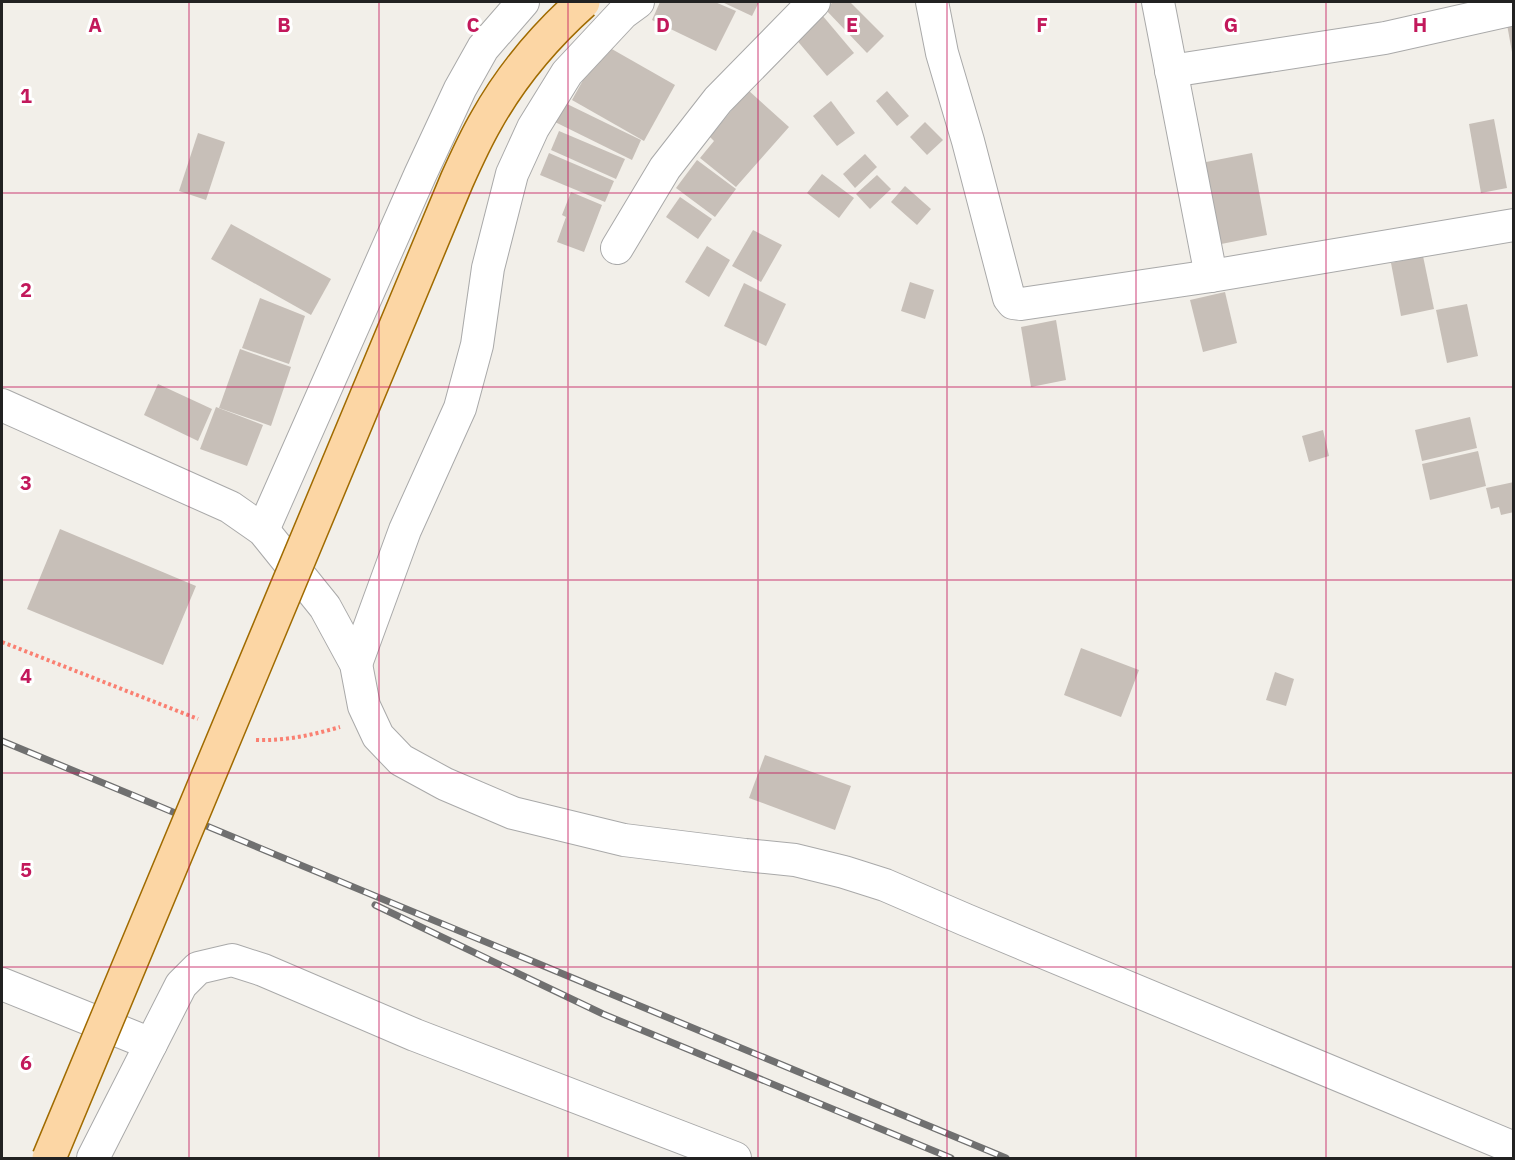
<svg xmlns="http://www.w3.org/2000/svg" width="1515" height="1160" viewBox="0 0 1515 1160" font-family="'IBM Plex Sans',sans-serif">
	<rect width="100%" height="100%" fill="#f2efe9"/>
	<g fill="#c7bfb8">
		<path d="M660 2H715L736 11 716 51 652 20Z"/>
		<path d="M722 2H759L752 16Z"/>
		<path d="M833 2H850L884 36 867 53 825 9Z"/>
		<path d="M822 15 854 53 827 76 795 38Z"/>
		<path d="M1514 17V52H1512L1506 19Z"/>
		<path d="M603 44 675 85 644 141 572 100Z"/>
		<path d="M748 90 789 127 736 187 700 158 714 141 710 137Z"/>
		<path d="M887 91 909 116 897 126 876 101Z"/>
		<path d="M831 101 855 133 837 146 813 116Z"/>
		<path d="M565 103 641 140 632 160 555 122Z"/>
		<path d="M1494 119 1507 188 1481 193 1469 124Z"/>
		<path d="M925 122 943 140 927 155 910 137Z"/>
		<path d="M559 131 625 159 616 179 551 150Z"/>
		<path d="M198 133 225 142 206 200 179 191Z"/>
		<path d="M549 153 614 181 605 202 540 175Z"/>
		<path d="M1252 153 1267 235 1211 246 1196 164Z"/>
		<path d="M865 154 877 167 855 188 843 174Z"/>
		<path d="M697 160 736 189 715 217 676 188Z"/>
		<path d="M822 174 854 198 839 218 807 193Z"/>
		<path d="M877 175 891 189 870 209 856 194Z"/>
		<path d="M905 186 931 209 917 225 891 202Z"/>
		<path d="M571 192 602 205 584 252 557 242 566 217 562 215Z"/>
		<path d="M680 197 712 219 698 239 666 217Z"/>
		<path d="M231 224 331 279 311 315 211 259Z"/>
		<path d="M753 230 782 245 761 282 732 266Z"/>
		<path d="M707 246 730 260 709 297 685 282Z"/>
		<path d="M1423 256 1434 309 1401 316 1391 263Z"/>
		<path d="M910 282 934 290 925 319 901 311Z"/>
		<path d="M744 283 786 304 766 346 724 326Z"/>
		<path d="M1225 292 1237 343 1203 352 1190 300Z"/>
		<path d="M260 298 305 316 289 364 242 348Z"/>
		<path d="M1467 304 1478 356 1447 363 1436 310Z"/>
		<path d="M1056 320 1066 380 1031 387 1021 327Z"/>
		<path d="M240 349 291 367 271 426 219 408Z"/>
		<path d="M158 384 212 409 198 441 144 415Z"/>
		<path d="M216 407 263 425 247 466 200 449Z"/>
		<path d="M1470 417 1477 448 1422 461 1415 430Z"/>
		<path d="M1323 430 1329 456 1309 462 1302 436Z"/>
		<path d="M1478 451 1486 486 1430 500 1422 464Z"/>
		<path d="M1514 482V512L1501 515 1499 507 1491 509 1486 488Z"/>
		<path d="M60 529 196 586 163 665 27 609Z"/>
		<path d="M1081 648 1139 670 1121 717 1064 695Z"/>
		<path d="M1275 672 1294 679 1286 706 1266 700Z"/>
		<path d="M765 755 851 786 835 830 749 798Z"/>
	</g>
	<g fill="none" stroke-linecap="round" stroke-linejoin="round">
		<g stroke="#a9a9a9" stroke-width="34">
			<g id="street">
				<path d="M932 2 942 53 968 141 1009 298 1013 303 1021 304 1211 276 1514 225"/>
				<path d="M1158 2 1211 276"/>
				<path d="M1171 71 1385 38 1514 9"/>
				<path d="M617 248 665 168 718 100 814 2"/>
				<path d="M2 405 230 507 263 530 325 607 356 664 364 706 378 736 401 760 445 784 513 813 624 840 745 855 795 860 844 872 885 885 966 920 1514 1148"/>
				<path d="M263 530 420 175 460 89 483 48 523 2"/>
				<path d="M356 664 405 530 460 408 477 345 488 268 512 174 533 128 567 73 623 13 638 2"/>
				<path d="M2 984 151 1044"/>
				<path d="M93 1158 181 985 198 968 232 960 263 970 415 1035 735 1158"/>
			</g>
		</g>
		<g stroke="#fa8072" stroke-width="4" stroke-dasharray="3 3" stroke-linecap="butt">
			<path d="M2 642 198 719"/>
			<path d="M256 740C286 741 312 735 340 727"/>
		</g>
		<use href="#street" stroke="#fff" stroke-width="32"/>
		<g stroke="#707070" stroke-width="7">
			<g id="rail">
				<path d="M2 741 1006 1158"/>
				<path d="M375 905 603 1014 951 1158"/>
			</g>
		</g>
		<use href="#rail" stroke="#fff" stroke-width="4.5" stroke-dasharray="14" stroke-linecap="butt"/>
		<g stroke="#a06b00" stroke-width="36" stroke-linecap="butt">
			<path id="primary-bridge" d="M49 1158 457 180C466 160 475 140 486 121 511 76 545 36 583 2"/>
		</g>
		<use href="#primary-bridge" stroke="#fcd6a4" stroke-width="33"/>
	</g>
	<path fill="none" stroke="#c2185b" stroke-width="1.5" stroke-opacity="0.55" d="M189 2V1158M379 2V1158M568 2V1158M758 2V1158M947 2V1158M1136 2V1158M1326 2V1158M2 193H1514M2 387H1514M2 580H1514M2 773H1514M2 967H1514"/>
	<g font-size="20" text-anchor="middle" font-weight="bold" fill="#c2185b" stroke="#fff" stroke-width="6" stroke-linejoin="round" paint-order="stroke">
		<text x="95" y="32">A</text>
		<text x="284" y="32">B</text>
		<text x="473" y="32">C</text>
		<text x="663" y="32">D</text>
		<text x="852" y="32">E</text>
		<text x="1042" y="32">F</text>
		<text x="1231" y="32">G</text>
		<text x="1420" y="32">H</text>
		<text x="26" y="103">1</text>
		<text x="26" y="297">2</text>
		<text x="26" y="490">3</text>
		<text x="26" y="683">4</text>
		<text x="26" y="877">5</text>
		<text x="26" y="1070">6</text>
	</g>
	<rect width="1515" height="1160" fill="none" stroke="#222222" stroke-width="6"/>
</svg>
